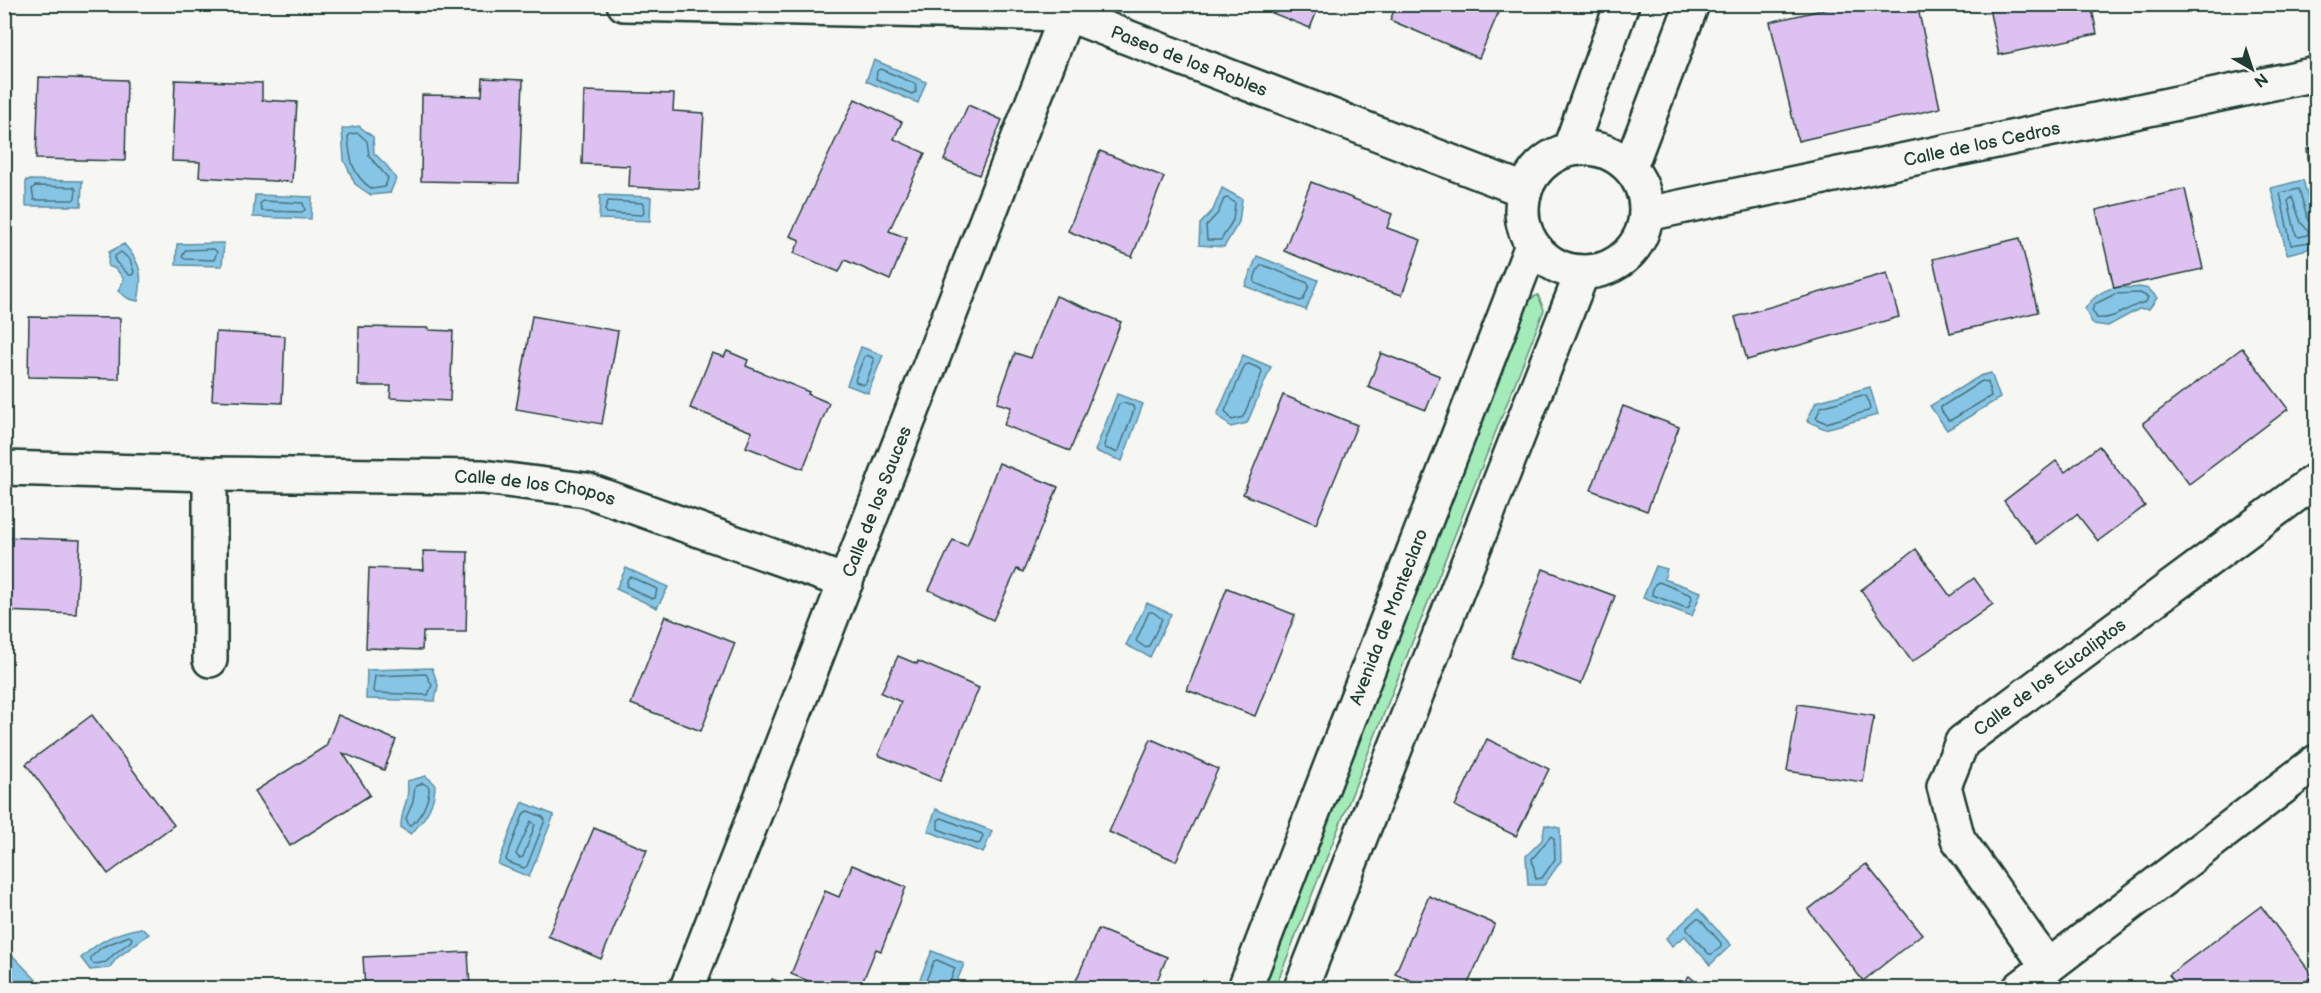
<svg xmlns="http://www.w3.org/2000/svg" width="2321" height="993" viewBox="0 0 2321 993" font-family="'Balsamiq Sans',sans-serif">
	<rect width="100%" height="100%" fill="#f6f6f2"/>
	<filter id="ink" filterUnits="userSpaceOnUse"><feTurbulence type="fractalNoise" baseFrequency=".0167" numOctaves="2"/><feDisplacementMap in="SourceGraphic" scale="12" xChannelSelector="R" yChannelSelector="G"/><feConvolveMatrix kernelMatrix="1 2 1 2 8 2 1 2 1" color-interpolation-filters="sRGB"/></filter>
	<g filter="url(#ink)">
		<path fill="#a3ebb8" stroke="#619476" stroke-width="1.5" d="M1538 295 1544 310 1275 988H1257L1523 302Z"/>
		<g fill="#87c5e7" stroke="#5d8f9f" stroke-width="1.5">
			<path d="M874 60 926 82 918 103 866 81Z"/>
			<path d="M359 126 373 137 374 153 387 166 396 179 390 193 371 195 355 184 344 160 342 129Z"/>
			<path d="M26 180 82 181 81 206H26Z"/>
			<path d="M2303 180 2316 227V247L2287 254 2271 188Z"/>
			<path d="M1222 188 1242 199 1239 222 1224 247 1199 245 1200 224 1213 210Z"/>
			<path d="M255 195 312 197 311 219 253 217Z"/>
			<path d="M600 195 651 197 650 221 599 219Z"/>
			<path d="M224 243 222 266 176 265 177 244Z"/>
			<path d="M124 244C142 264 143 276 138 301L129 299 118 291 124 279 116 269 108 266 109 252Z"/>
			<path d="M1257 256 1318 280 1306 310 1245 286Z"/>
			<path d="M2139 287 2149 289 2157 298 2149 309H2139L2108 326 2093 324 2085 309C2091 299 2102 290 2114 288 2122 286 2131 289 2139 287Z"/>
			<path d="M861 347 883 355 868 393 847 385Z"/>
			<path d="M1243 355 1271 367 1247 423 1231 427 1217 415Z"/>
			<path d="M1991 373 2000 398 1947 430 1930 406 1980 376Z"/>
			<path d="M1870 387 1878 415 1825 429 1807 421 1816 402Z"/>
			<path d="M1117 394 1143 404 1122 461 1095 451Z"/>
			<path d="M1656 566 1667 569 1664 579 1701 592 1692 616 1643 598Z"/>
			<path d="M626 568 668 587 657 608 616 589Z"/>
			<path d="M1147 603 1171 614 1150 657 1126 645Z"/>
			<path d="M432 668 438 685 435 701 366 699 367 670Z"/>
			<path d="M426 776 435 784C435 805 425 819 411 834L401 828C400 811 411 799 407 781Z"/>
			<path d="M522 802 554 815 529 877 498 864Z"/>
			<path d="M936 809 992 831 983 853 928 831Z"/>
			<path d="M1545 825 1560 828 1561 861 1544 885H1528L1526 856 1542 840Z"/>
			<path d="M1698 909 1731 945 1710 965 1685 936 1672 946 1666 938Z"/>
			<path d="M141 928 149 934 117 958 109 968 90 970 81 958C99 941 116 932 141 928Z"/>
			<path d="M932 951 964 964 954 988H916Z"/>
			<path d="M13 956 44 988H5V964Z"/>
		</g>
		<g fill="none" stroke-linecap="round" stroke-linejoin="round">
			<g stroke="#49737c" stroke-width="1.5">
				<path d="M880 69 916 84V92L912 94 876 79 877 71Z"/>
				<path d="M358 133 367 141 369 156 388 178 385 187 372 189C352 175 350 160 348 137L350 134Z"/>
				<path d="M35 186 74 187 76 189 75 198 73 200H34L32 189Z"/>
				<path d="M2292 197 2301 223 2309 231 2307 235 2299 237 2296 235 2288 201Z"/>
				<path d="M1228 198 1235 203 1233 220 1221 240H1207L1206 226 1218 213 1224 199Z"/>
				<path d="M263 201 303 203 305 210 302 212 262 211 260 204Z"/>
				<path d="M608 201 643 203 644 213 642 215 607 213 605 210Z"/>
				<path d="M2316 224 2312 223 2308 220 2299 189 2280 193 2291 245 2316 241"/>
				<path d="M214 249 217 252 214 260 185 259 182 257 185 250Z"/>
				<path d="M121 252 130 260 134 272 132 275H129L115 261V256Z"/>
				<path d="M1263 265 1308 283 1309 286 1303 300 1300 301 1255 283C1253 278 1258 266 1263 265Z"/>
				<path d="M2140 293 2148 297 2146 302C2129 305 2114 321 2097 318L2092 310 2095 304 2115 294Z"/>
				<path d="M867 355 873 358 874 361 866 383 863 385 856 382 855 380 864 357Z"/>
				<path d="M1249 364 1261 369 1262 373 1243 417 1232 420 1225 411 1245 365Z"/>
				<path d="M1982 381 1988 382 1991 396 1951 420H1948L1941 410V407Z"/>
				<path d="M1863 395 1867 397 1870 409 1868 411 1826 423 1816 418 1821 407Z"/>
				<path d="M1123 403 1133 406 1134 410 1119 450 1116 452 1105 448 1104 445 1119 404Z"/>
				<path d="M631 577 657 589 655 598 652 599 626 586 628 578Z"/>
				<path d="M1659 582 1691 595 1692 598 1689 607 1686 608 1653 595 1652 592 1655 584Z"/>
				<path d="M1149 612H1153L1162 619 1149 646 1146 648 1136 641Z"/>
				<path d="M426 674 432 685 428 695 376 693 373 691 375 676Z"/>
				<path d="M423 783 429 787C430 800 420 820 409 826L406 818 413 802 415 787Z"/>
				<path d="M528 811 543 817 545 820 527 866 524 868 508 862 506 859 524 813Z"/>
				<path d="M942 818 982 834 983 836 980 843 977 844 938 829V820Z"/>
				<path d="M531 821 535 825 523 857 519 858 516 854Z"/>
				<path d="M1551 836 1554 839 1555 859 1542 878 1536 879 1532 859Z"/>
				<path d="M1696 919H1700L1721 943V947L1712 954H1709L1687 930V927Z"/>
				<path d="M129 936 132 938 131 941 114 954 106 962 94 964 91 961V957L102 947Z"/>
				<path d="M923 988 934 961 937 960 955 968 948 988"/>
			</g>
		</g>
		<g fill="#ddc2f1" stroke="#1f3d34" stroke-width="1.5">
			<path d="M1250 4H1320L1310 28Z"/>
			<path d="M1397 4H1502L1479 58 1390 20Z"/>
			<path d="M1848 4H1917L1940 108 1798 141 1770 22Z"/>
			<path d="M1988 4H2091L2097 34 1999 55Z"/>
			<path d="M2153 4H2187L2154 11Z"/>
			<path d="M39 77 127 80 125 161 36 159Z"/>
			<path d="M483 78 523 80 519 183 421 181 422 95 482 96Z"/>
			<path d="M175 80 262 83V100L297 102 292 182 199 177 200 162 172 161Z"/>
			<path d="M584 91 674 94 673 111 704 113 699 190 629 187 630 166 582 164Z"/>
			<path d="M855 99 902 122 894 139 925 153 889 231 907 238 890 280 845 260 839 272 794 253 800 240 790 236Z"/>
			<path d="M968 105 1002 120 979 175 944 160Z"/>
			<path d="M2316 148V221L2307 149Z"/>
			<path d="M1100 151 1164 177 1132 257 1068 231Z"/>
			<path d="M1311 182 1392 214 1387 228 1421 240 1402 295 1365 283 1284 251Z"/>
			<path d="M2185 189 2203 269 2114 288 2096 210Z"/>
			<path d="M2020 238 2038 312 1950 333 1933 259Z"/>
			<path d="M1887 273 1899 317 1747 360 1735 317Z"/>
			<path d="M1056 296 1121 322 1070 451 1004 425 1011 407 997 403 1015 353 1031 358Z"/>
			<path d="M532 316 618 331 602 424 516 409Z"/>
			<path d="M29 317 120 318 119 379 28 377Z"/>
			<path d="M359 327 429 328V330L453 331 450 401 390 398 391 386H358Z"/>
			<path d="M216 332 285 336 282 403 212 400Z"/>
			<path d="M2242 348 2288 409 2189 484 2143 423Z"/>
			<path d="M727 351 748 360 746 366 809 392 808 394 829 403 803 469 746 447 752 432 690 408 712 353 724 357Z"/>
			<path d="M1381 353 1440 376 1426 410 1368 387Z"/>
			<path d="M1283 395 1357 425 1316 524 1243 494Z"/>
			<path d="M1623 406 1679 427 1647 511 1591 490Z"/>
			<path d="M2099 446 2145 506 2098 541 2077 514 2037 544 2004 501 2056 461 2065 472Z"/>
			<path d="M999 463 1058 487 1023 572 1017 569 993 620 929 590 953 540 967 546Z"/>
			<path d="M4 537 80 540 76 614 4 611Z"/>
			<path d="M1916 549 1950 596 1974 578 1993 604 1912 662 1861 590Z"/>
			<path d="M423 551 468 552 466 632H423L422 650 366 648 369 568 424 570Z"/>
			<path d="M1543 569 1615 596 1581 684 1510 657Z"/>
			<path d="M1227 588 1295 615 1255 716 1187 690Z"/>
			<path d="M665 616 735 643 701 731 631 704Z"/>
			<path d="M898 656 917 664 918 661 979 688 940 781 878 755 901 702 881 693Z"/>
			<path d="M1798 704 1874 716 1863 782 1787 771Z"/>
			<path d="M92 715 174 825 108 874 26 764Z"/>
			<path d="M338 715 396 740 384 770 343 753 370 795 290 846 255 791 326 746Z"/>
			<path d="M1151 739 1218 769 1176 861 1109 832Z"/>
			<path d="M1487 739 1549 769 1516 836 1455 806Z"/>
			<path d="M594 828 647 850 601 959 548 936Z"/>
			<path d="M1866 864 1922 934 1863 981 1808 910Z"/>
			<path d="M852 865 906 887 881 951 876 949 860 988H826L791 974 825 891 839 897Z"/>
			<path d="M2316 874V891L2308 879Z"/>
			<path d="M1429 896 1495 924 1466 988H1429L1395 974Z"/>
			<path d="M2261 906 2313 976 2297 988H2179L2169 975Z"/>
			<path d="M1098 929 1167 957 1154 988H1073Z"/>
			<path d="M468 952 470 988H365L363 957Z"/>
			<path d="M1689 976 1703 988H1678Z"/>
			<path d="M772 979 795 988H768Z"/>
		</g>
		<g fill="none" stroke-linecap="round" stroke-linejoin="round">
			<g stroke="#1f3d34" stroke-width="38">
				<g id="minor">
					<path id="s1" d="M624 4 1067 14 1524 190"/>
					<circle cx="1584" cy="210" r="62"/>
					<path d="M1570 148 1622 4"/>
					<path d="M1630 167 1692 4"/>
					<path id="s2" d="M1647 214 2316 74"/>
					<path id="s3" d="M4 468 210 474 483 477 586 490 846 582"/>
					<path d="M210 660V474"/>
					<path id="s4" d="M2048 967 1958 839 1944 786 1962 742 2316 480"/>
					<path id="s5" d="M687 988 1067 14"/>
					<path id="s6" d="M1245 988 1532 245"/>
					<path d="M1301 988 1582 273"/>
					<path d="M2020 988 2316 762"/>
				</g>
			</g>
			<use href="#minor" stroke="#f6f6f2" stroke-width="33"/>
		</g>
	</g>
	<g text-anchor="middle" stroke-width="4.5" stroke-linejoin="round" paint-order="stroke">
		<g font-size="18" fill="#1f3d34" stroke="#f6f6f2">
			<text dy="6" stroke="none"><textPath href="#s1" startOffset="574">Paseo de los Robles</textPath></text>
			<text dy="6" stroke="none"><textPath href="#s2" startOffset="342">Calle de los Cedros</textPath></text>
			<text dy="6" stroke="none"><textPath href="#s3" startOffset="532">Calle de los Chopos</textPath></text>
			<text dy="6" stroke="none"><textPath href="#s5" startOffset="522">Calle de los Sauces</textPath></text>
			<text dy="6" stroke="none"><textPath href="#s6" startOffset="398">Avenida de Monteclaro</textPath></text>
			<text dy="6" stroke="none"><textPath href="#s4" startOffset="368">Calle de los Eucaliptos</textPath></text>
		</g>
	</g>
	<rect width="2321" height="993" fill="none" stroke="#f6f6f2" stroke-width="24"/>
	<rect x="12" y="12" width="2297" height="969" fill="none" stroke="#1f3d34" stroke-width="2" filter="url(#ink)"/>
	<g transform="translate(2252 69) rotate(141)" stroke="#f6f6f2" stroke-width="4.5" paint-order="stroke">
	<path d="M0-4.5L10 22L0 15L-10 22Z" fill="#1f3d34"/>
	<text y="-9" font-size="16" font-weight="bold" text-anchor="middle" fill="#1f3d34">N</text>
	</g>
</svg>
